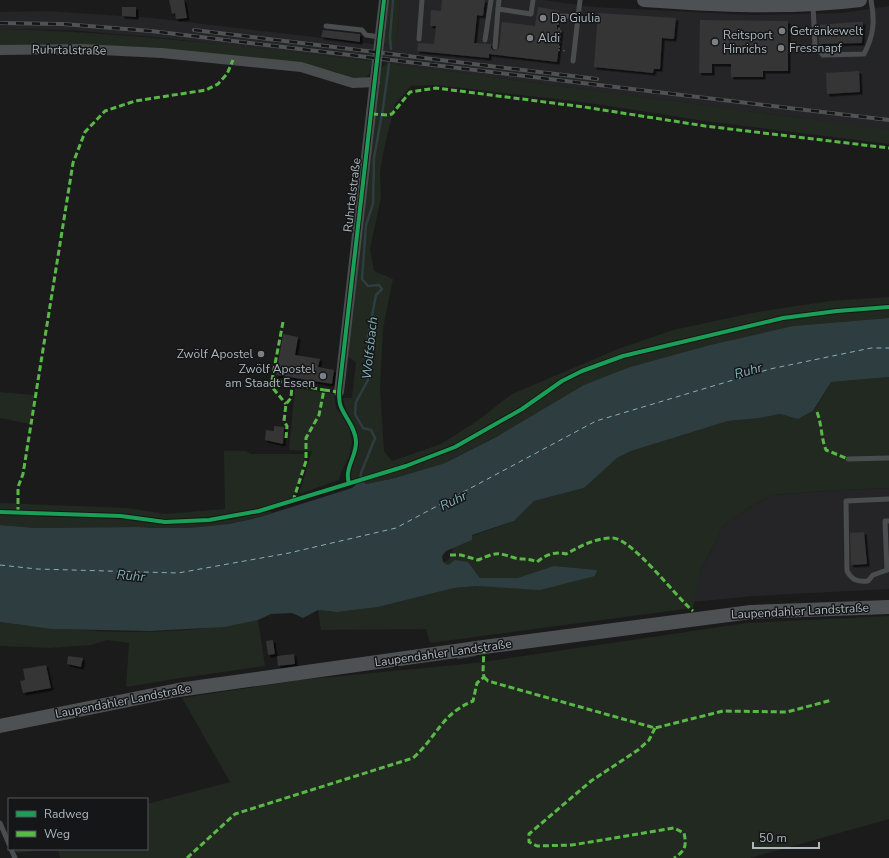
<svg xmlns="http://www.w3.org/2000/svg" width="889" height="858" viewBox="0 0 889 858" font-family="'Nunito Sans',sans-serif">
	<defs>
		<filter id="shadow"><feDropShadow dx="2.5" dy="2.5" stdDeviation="0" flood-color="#0009"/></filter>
	</defs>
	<rect width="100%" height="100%" fill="#1b1b1c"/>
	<g fill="#252528">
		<path d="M400 0H543L594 7 753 15 841 13 889 6V137L833 129 806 119 372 61 163 38 70 30 0 29V12L48 11 152 18 373 44 396 45Z"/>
		<path d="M889 488V589L753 596 693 602 701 570 724 525 754 504 773 495 839 490Z"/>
	</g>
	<g fill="#222921">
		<path d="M389 0H400L396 46 383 44Z"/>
		<path d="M0 29C125 32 248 47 372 61L369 75 362 79H350L336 72 291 62 162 48 56 44 0 46Z"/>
		<path d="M387 63 889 130V144L705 121 589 103 436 85 411 86 395 104 383 153 380 173 381 197 370 249 374 271 393 279 383 328 380 389 384 451 392 461 441 444 477 421 512 394 618 349 673 330 757 312 830 301 889 297V318L793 326 710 345 630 367 445 463 395 478 366 484 364 482 358 483 349 476C349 465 360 455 358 440 357 424 345 413 343 398H352L356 362 345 355 380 69Z"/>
		<path d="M889 377V488L839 490 773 495 754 504 724 525 701 570 693 608 430 643 426 629 321 630 318 610 337 612 378 607 454 588 595 576 596 570 554 566 517 578H480L468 562 448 565 443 562 447 561 453 554 452 548 471 540 472 536 514 521 534 501 584 488 617 458 631 451 728 421 760 418 780 414 798 419 814 411 831 382Z"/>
		<path d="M295 388 334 394 336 408 349 423 352 443 349 457 341 472 339 480 299 494 312 451 289 450Z"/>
		<path d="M0 392 34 395 30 424 0 418Z"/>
		<path d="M224 451H246L251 454H304C304 468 298 490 289 501L229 515 228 520 271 511 272 513C230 526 182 534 139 527L36 528 0 525V503L127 508 165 514 225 509Z"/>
		<path d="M889 616V819L750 858H60L58 849H147V804L230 782 182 698 300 680 476 663 747 623Z"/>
		<path d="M258 620 265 666 174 679 126 687 129 643 107 640 91 645 49 648 0 646V622C85 634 174 637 258 620Z"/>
		<path d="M14 849H49L17 853Z"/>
	</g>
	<path fill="#2e3d3f" d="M889 318V377L831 382 813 411 798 419 780 414 760 418 728 421 631 451 617 458 584 488 534 501 514 521 472 535V540L446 551 442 556 443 562 448 565 455 560 468 562 480 578H517L554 566 597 570 595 576 540 590 477 586 454 588 378 607 337 612 318 610 303 618 292 613 271 614 258 620 224 627 150 631 52 629 0 622V525L36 528 139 527 150 528H190L229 524 260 517 352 488 358 483 364 482 366 484 395 478 445 463 496 437 584 385 630 367 710 345 793 326Z"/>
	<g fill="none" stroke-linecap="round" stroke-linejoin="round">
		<g stroke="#2e3d3f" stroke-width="2.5">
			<path d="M391 49 390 37 393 0"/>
			<path d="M360 486 361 473 375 438 371 430 363 428 355 414 356 402 368 380V337L376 295 382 289 379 285 368 286 362 279 366 225 373 204 374 158 383 108 389 64"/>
			<path d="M458 658 475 655"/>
		</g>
		<path stroke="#84b0b7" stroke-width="1" stroke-dasharray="5 4" stroke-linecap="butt" d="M0 565 37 569 178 573 289 553 396 528 596 421 770 369 871 348H889"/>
	</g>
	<g fill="#343536" filter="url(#shadow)">
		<path d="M169 0H184L187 18 176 19 175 13 172 14Z"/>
		<path d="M442 0H485L483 16 477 15 474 43 491 44V48L494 51 499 48 502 22 535 26 538 7 559 11 557 15V29H561L557 62 489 54V58L417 51 418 43 434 44 436 26H430L431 10 441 11Z"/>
		<path d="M122 7H136V17L122 16Z"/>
		<path d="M598 13 676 18 674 39 662 38 660 69H654L653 73 594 67Z"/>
		<path d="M700 20 788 21V71H763V77H731V64H712V73H699Z"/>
		<path d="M856 22H863L862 43 819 44 818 25Z"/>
		<path d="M323 30 360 34V42L321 37Z"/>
		<path d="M859 71 860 92 827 94 826 73Z"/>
		<path d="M283 334 298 337 295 355 320 359 318 367 334 370 332 384 276 375Z"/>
		<path d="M274 426 284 427 283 444 265 440 266 430 274 431Z"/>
		<path d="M864 532 867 564 851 565 850 533Z"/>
		<path d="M273 640 275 654 268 655 266 641Z"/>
		<path d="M294 654 295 664 278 666 277 656Z"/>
		<path d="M68 656 83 658 81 667 67 664Z"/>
		<path d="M46 665 51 688 23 693 20 681 25 680 23 669Z"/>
	</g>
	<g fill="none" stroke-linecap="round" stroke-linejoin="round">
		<g stroke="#4b4e4f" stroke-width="1.5" stroke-dasharray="2 3" stroke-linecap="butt">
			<path d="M558 23V28L561 29 559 50"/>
			<path d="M558 50 567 51"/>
		</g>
		<g stroke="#4a4d4e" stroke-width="5">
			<path d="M499 0 498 9 531 14 533 0"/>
			<path d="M813 5 815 46 823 55 864 54C874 35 875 21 871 0"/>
			<path d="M561 16 578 17"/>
			<path d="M326 26 362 30 366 35 380 37"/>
			<path d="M419 39 422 0"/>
			<path d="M485 40 491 0"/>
			<path d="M495 47 498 9"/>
			<path d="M573 61 580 0"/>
			<path d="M848 459 889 458"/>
			<path d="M889 569 887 570 885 521H889"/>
			<path d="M887 570 873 575 868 581C857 582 852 580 847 571L846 501 889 499"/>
			<path d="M0 823 9 844"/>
			<path d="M11 849 15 858"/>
		</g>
		<g stroke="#4a4d4e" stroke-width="10">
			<path d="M0 50 82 49 162 53 301 67 353 83 375 82"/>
			<path d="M339 392 384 0"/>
		</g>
		<g stroke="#4e5153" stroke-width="14">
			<path d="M644 0C715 5 789 9 860 0"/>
			<path d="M0 726 178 690 484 647 751 612 889 607"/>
		</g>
		<g stroke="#505253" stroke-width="4">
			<g id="rail">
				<path d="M0 23 63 24 151 31 889 120"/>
				<path d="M194 30 597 79"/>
			</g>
		</g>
		<use href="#rail" stroke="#151618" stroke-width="2.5" stroke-dasharray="8" stroke-linecap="butt"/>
		<g stroke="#58b947" stroke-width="3" stroke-dasharray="6 3" stroke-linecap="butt">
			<path d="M372 114 388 115 392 114 410 92 436 88 584 107 705 126 889 148"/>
			<path d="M283 322 272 380 324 390"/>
			<path d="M272 380V387L286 404"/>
			<path d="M817 412C822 425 821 438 826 450L848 459"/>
			<path d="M286 438 287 426 284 421 286 404 291 398 292 384"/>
			<path d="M293 501 306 461V438L319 415 324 390 339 392V395"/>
			<path d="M18 513V487L23 474 73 163 85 132 105 111 135 101 206 90 218 84 227 74 233 60"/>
			<path d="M450 555H461L478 560C497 552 496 552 515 558 523 560 529 558 537 562 545 555 555 551 566 554 581 546 595 538 612 538 631 537 676 597 693 611"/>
			<path d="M484 677 488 681 655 728 723 711 787 712 832 700"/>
			<path d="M655 728 649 740 638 750 591 781 529 834V842L537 846 572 845 674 828 684 833C687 846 685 851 674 858"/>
			<path d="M187 858 235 814 413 758C438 736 440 715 473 701L477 683 484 677 483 672 484 647"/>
		</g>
		<g stroke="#151618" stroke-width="6">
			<g id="cycleway">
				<path d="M349 483C344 468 357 456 356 441 355 427 346 419 341 407 339 403 339 396 339 392L384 0"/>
				<path d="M0 512 121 516 165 522 209 520 259 511 406 466 455 447 522 409 562 381 582 371 623 356 783 318 837 311 889 307"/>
			</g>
		</g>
		<use href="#cycleway" stroke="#1a9f57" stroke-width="4"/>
	</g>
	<g fill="#7a8084" stroke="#151618" stroke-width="1.5">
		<circle cx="543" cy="18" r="4"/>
		<circle cx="782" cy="31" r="4"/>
		<circle cx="530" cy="38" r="4"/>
		<circle cx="715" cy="42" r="4"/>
		<circle cx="781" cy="48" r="4"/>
		<circle cx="261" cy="354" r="4"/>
		<circle cx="323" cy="376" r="4"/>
	</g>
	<g text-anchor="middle" stroke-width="3" stroke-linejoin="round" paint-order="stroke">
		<g font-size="12" fill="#adb7bc" stroke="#151618" text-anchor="start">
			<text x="551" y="22">Da Giulia</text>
			<text x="790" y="35">Getränkewelt</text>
			<text x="723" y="39">Reitsport<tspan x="723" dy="14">Hinrichs</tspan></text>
			<text x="538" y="42">Aldi</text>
			<text x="789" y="52">Fressnapf</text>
			<text x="253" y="358" text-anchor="end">Zwölf Apostel</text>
			<text x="315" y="373" text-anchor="end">Zwölf Apostel<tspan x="315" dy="14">am Staadt Essen</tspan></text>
		</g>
		<g font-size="12" fill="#adb7bc" stroke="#151618">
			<text transform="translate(69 50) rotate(1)" y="4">Ruhrtalstraße</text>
			<text transform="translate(352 195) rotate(-83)" y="4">Ruhrtalstraße</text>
			<text transform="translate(800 611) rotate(-3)" y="4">Laupendahler Landstraße</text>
			<text transform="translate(443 653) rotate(-8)" y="4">Laupendahler Landstraße</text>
			<text transform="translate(123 701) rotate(-11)" y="4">Laupendahler Landstraße</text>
		</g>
		<g font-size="13" font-style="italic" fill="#84b0b7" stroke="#151618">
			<text transform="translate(369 348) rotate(-84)" y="5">Wolfsbach</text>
			<text transform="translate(748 370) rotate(-15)" y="5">Ruhr</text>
			<text transform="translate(453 500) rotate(-25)" y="5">Ruhr</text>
			<text transform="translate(131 575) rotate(5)" y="5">Ruhr</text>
		</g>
	</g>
	<rect x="8" y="798" width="140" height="52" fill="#151618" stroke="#52565a"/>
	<rect x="16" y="811" width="20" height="6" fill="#1a9f57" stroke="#52565a"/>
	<text x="44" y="818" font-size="12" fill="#adb7bc">Radweg</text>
	<rect x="16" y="831" width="20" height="6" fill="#58b947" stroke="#52565a"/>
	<text x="44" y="838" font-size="12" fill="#adb7bc">Weg</text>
	<path d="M753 842v6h66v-6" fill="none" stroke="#adb7bc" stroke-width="2"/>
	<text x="759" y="842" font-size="12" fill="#adb7bc" stroke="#151618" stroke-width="3" paint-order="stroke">50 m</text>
</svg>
